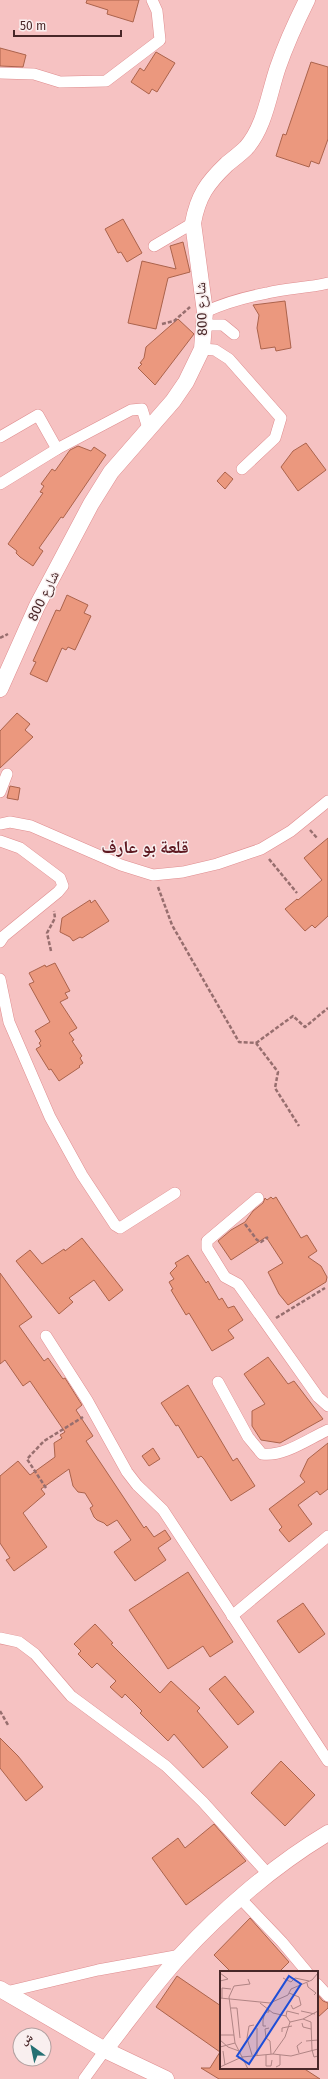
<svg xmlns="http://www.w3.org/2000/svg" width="328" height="2079" viewBox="0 0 328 2079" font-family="'Fira Sans','Noto Naskh Arabic',sans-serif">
	<rect width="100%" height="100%" fill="#f6c2c2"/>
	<g fill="#eb987e" stroke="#ab634c">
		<path d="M87 0H139L133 22 107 14 108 10 86 3Z"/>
		<path d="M0 48 26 55 23 67 0 66Z"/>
		<path d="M156 52 175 63 157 92 152 89 149 94 131 82 140 68 144 71Z"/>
		<path d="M311 62 328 67V139L319 164 311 161 309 167 276 156 283 134 286 135Z"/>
		<path d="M123 219 142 253 127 262 121 252 118 253 105 229Z"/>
		<path d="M183 242 190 272 168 278 156 329 128 323 142 261 176 269 170 246Z"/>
		<path d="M285 301 291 348 276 351 275 347 261 349 257 328 259 315 253 305Z"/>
		<path d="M178 319 194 334 155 385 138 368 142 364 140 363 144 358 146 347Z"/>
		<path d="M306 443 326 470 298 491 281 467 293 451Z"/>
		<path d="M78 446 91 451 94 447 106 455 63 518 61 517 39 548 43 551 33 566 20 557 16 553 17 551 8 544 43 493 40 492 44 486 41 484 52 469 55 471 70 450Z"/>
		<path d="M225 472 233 479 225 489 217 481Z"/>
		<path d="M67 595 88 605 84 613 91 616 75 650 68 647 66 650 62 648 47 682 30 674 36 662 33 661 56 610 60 611Z"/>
		<path d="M17 713 30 724 25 730 33 737 0 768V731Z"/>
		<path d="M10 786 20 788 18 800 7 798Z"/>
		<path d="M328 838V916L315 928 312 925 305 931 285 909 297 899 298 900 322 880 304 858Z"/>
		<path d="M90 900 91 903 95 900 109 921 82 938 80 937 73 941 70 937 60 932 62 918Z"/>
		<path d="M55 963 70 991 65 993 68 998 60 1002 77 1028 69 1033 74 1040 72 1041 82 1056 80 1058 83 1063 79 1066 80 1067 59 1081 51 1069 49 1070 36 1049 41 1046 39 1043 41 1041 35 1031 50 1022 29 984 34 982 29 973 45 965 46 967Z"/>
		<path d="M271 1197 273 1199 276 1197 301 1238 307 1235 317 1251 308 1257 321 1266 327 1277 326 1282 288 1305 279 1294 268 1272 283 1263 266 1237 231 1260 218 1241 231 1230 245 1222 253 1211 263 1203 265 1198 267 1200Z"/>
		<path d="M82 1238 123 1290 109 1301 94 1280 69 1298 73 1302 59 1314 16 1261 30 1250 42 1264 64 1249 65 1251Z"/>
		<path d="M188 1255 206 1283 208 1281 219 1300 222 1298 228 1308 234 1306 243 1320 228 1330 234 1338 212 1351 189 1313 186 1315 171 1290 173 1289 169 1282 174 1279 170 1273 177 1266 175 1263Z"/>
		<path d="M0 1273 32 1317 19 1326 44 1361 48 1358 63 1379 65 1378 82 1405 76 1410 93 1436 86 1441 144 1528 146 1526 154 1537 165 1530 171 1539 158 1548 166 1560 135 1581 114 1552 131 1540 117 1520 107 1526 104 1523 97 1520 94 1517 90 1508 93 1506 85 1493 78 1492 73 1486 69 1469 41 1489 45 1494 23 1513 47 1547 14 1571 6 1560 10 1558 0 1543V1476L18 1461 30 1475 55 1457 54 1443 62 1438 60 1435 65 1432 30 1381 23 1386 5 1360 0 1364Z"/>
		<path d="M268 1357 288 1384 294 1381 323 1419 280 1443 261 1440 252 1426V1411L265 1404 244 1374Z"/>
		<path d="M188 1385 233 1461 237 1458 255 1486 231 1501 204 1459 201 1456 198 1458 178 1425 176 1426 161 1403Z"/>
		<path d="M328 1443V1489L320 1495 317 1491 298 1505 312 1524 289 1542 279 1530 282 1527 269 1509 305 1482 300 1476 308 1459Z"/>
		<path d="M153 1448 160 1459 149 1466 142 1456Z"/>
		<path d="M188 1572 233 1642 210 1657 203 1646 168 1669 129 1610Z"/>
		<path d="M303 1603 325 1634 299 1653 277 1621Z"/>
		<path d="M95 1624 113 1643 111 1644 160 1693 171 1681 200 1708 197 1711 228 1747 203 1768 174 1734 168 1741 140 1713 142 1711 125 1694 122 1698 110 1687 116 1681 97 1663 92 1668 78 1654 81 1651 74 1644Z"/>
		<path d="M225 1676 254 1712 238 1725 209 1689Z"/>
		<path d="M0 1738 18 1756 43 1787 26 1801 0 1768Z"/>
		<path d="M281 1761 315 1795 285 1826 251 1793Z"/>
		<path d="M214 1824 246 1861 186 1905 152 1858 178 1838 185 1848Z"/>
		<path d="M250 1918 289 1962 279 1972H231L214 1955Z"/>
		<path d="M177 1976 221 2006V2068H303L320 2079H219L201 2068H210L220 2052 156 2007Z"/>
		<path d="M317 1994 323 2001 328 2003V2008L317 2018Z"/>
	</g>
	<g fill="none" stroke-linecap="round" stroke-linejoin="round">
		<g stroke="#df8d8f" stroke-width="12">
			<g id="street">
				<path d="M0 73 34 74 60 82 106 81 160 40 157 11 152 0"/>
				<path d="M154 246 193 223"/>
				<path d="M205 312C224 303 246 297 267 293 287 288 307 288 328 283"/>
				<path d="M204 325H223L234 334"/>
				<path d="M202 349 215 350 229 359 281 418 275 438 242 469"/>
				<path d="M0 437 38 415 57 449 131 410 142 409 148 428"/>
				<path d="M0 484 57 449"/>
				<path d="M0 792 7 774"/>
				<path d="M0 824 10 822 31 826 121 865 153 875 183 872 217 864 261 849 291 831 328 801"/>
				<path d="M0 841 20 848 60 878 63 886 58 892 4 936 0 942"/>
				<path d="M0 979 9 1022 50 1117 82 1175 115 1225 120 1228 175 1193"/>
				<path d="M258 1198 207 1241V1248L225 1277 238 1284 318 1397 328 1406"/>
				<path d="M46 1336 87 1400 127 1472 137 1485 163 1510 328 1761"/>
				<path d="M218 1382 248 1437 262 1454C284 1457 308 1439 328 1430"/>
				<path d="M232 1616 328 1536"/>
				<path d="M0 1638 19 1642 35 1654 71 1696 166 1766 203 1802 268 1874"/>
				<path d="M240 1898 282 1942 307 1972"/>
				<path d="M317 1984 328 1996"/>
				<path d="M6 1992 98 1970 181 1955"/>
				<path d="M84 2079 105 2050"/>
			</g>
		</g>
		<g stroke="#df8d8f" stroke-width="17">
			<g id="secondary">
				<path d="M0 689 37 606 91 504 111 472 173 401 186 382 202 349 205 312 193 223C198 196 207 183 227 164 233 159 240 154 246 148 265 127 269 93 278 67 286 44 296 22 307 0"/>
				<path d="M0 1989 105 2050 166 2079"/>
				<path d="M105 2050C130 2018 154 1984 181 1955 222 1910 276 1864 328 1833"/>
			</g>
		</g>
		<g stroke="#976e6e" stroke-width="2.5" stroke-dasharray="4 2" stroke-linecap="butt">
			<path d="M162 324 174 321 190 307"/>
			<path d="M0 638 8 634"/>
			<path d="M310 830 317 838"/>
			<path d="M269 859 297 893"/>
			<path d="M158 887 172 925 239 1042 256 1043 278 1072 275 1088 299 1126"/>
			<path d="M51 951 47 933 55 918 54 911"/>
			<path d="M256 1043 293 1016 305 1027 328 1008"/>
			<path d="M245 1224 257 1240 261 1242 268 1237"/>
			<path d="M276 1318 325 1288"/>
			<path d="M46 1488 27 1459 44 1441 83 1417"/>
			<path d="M0 1711 8 1725"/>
		</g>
		<use href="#street" stroke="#fff" stroke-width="11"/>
		<use href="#secondary" stroke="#fff" stroke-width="16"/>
	</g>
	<g text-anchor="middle" stroke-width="3" stroke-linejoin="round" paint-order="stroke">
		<g font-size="14" fill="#482728" stroke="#f9efef">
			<text transform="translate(201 309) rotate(-92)" y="5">شارع 800</text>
			<text transform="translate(43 596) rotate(-64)" y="5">شارع 800</text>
		</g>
		<g font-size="18" font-weight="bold" fill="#5e1921" stroke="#f9efef">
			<text x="145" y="853">قلعة بو عارف</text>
		</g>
	</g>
	<g transform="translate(220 1971)">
		<rect width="98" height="98" fill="#f6c2c2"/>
		<path fill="none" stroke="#b08484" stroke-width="1" d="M0 2 8 8 0 10M63 7 71 11 75 7 89 10M87 12 88 16 96 22 94 24M69 22 79 26 81 34 73 38 71 34M9 26 14 15 30 13 28 8M9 26 15 72 28 98M0 27 50 32 68 24 71 18 92 9 98 2M2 27V17L11 18M40 32 53 42 66 45 70 51 83 48 91 51 92 79 94 86 98 85M11 37H17L20 67M81 40 95 43M66 45 67 40 79 43M83 48 98 40M82 52 83 56 91 58M46 55H43V49L45 41H49L48 37M37 57V84M49 57 45 58 46 67 50 70 51 83M62 61V57L72 55M0 64H14M0 69 8 76 19 80M86 70 98 69M0 76 15 72M3 80 5 94M79 82 77 75 82 71M53 83 65 66 70 51M32 84 27 67 29 55 34 54M46 84V95H51L52 89M22 86 53 83 71 85 98 78M0 96 22 86M56 96 60 94V84"/>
		<path fill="#1d4ed8" fill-opacity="0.15" stroke="#1d4ed8" stroke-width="2" d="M69 5 81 13 29 93 17 85Z"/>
		<rect width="98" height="98" fill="none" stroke="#482728" stroke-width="2"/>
	</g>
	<g transform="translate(32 2047) rotate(327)"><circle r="19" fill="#f9efef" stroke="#b29f9f"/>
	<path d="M0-3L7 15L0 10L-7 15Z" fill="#257073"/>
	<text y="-6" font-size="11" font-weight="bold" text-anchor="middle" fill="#482728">ش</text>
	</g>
	<path d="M14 30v6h107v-6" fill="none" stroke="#482728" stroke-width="2"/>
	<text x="20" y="30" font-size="12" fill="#482728" stroke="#f9efef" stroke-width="3" paint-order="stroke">50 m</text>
</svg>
